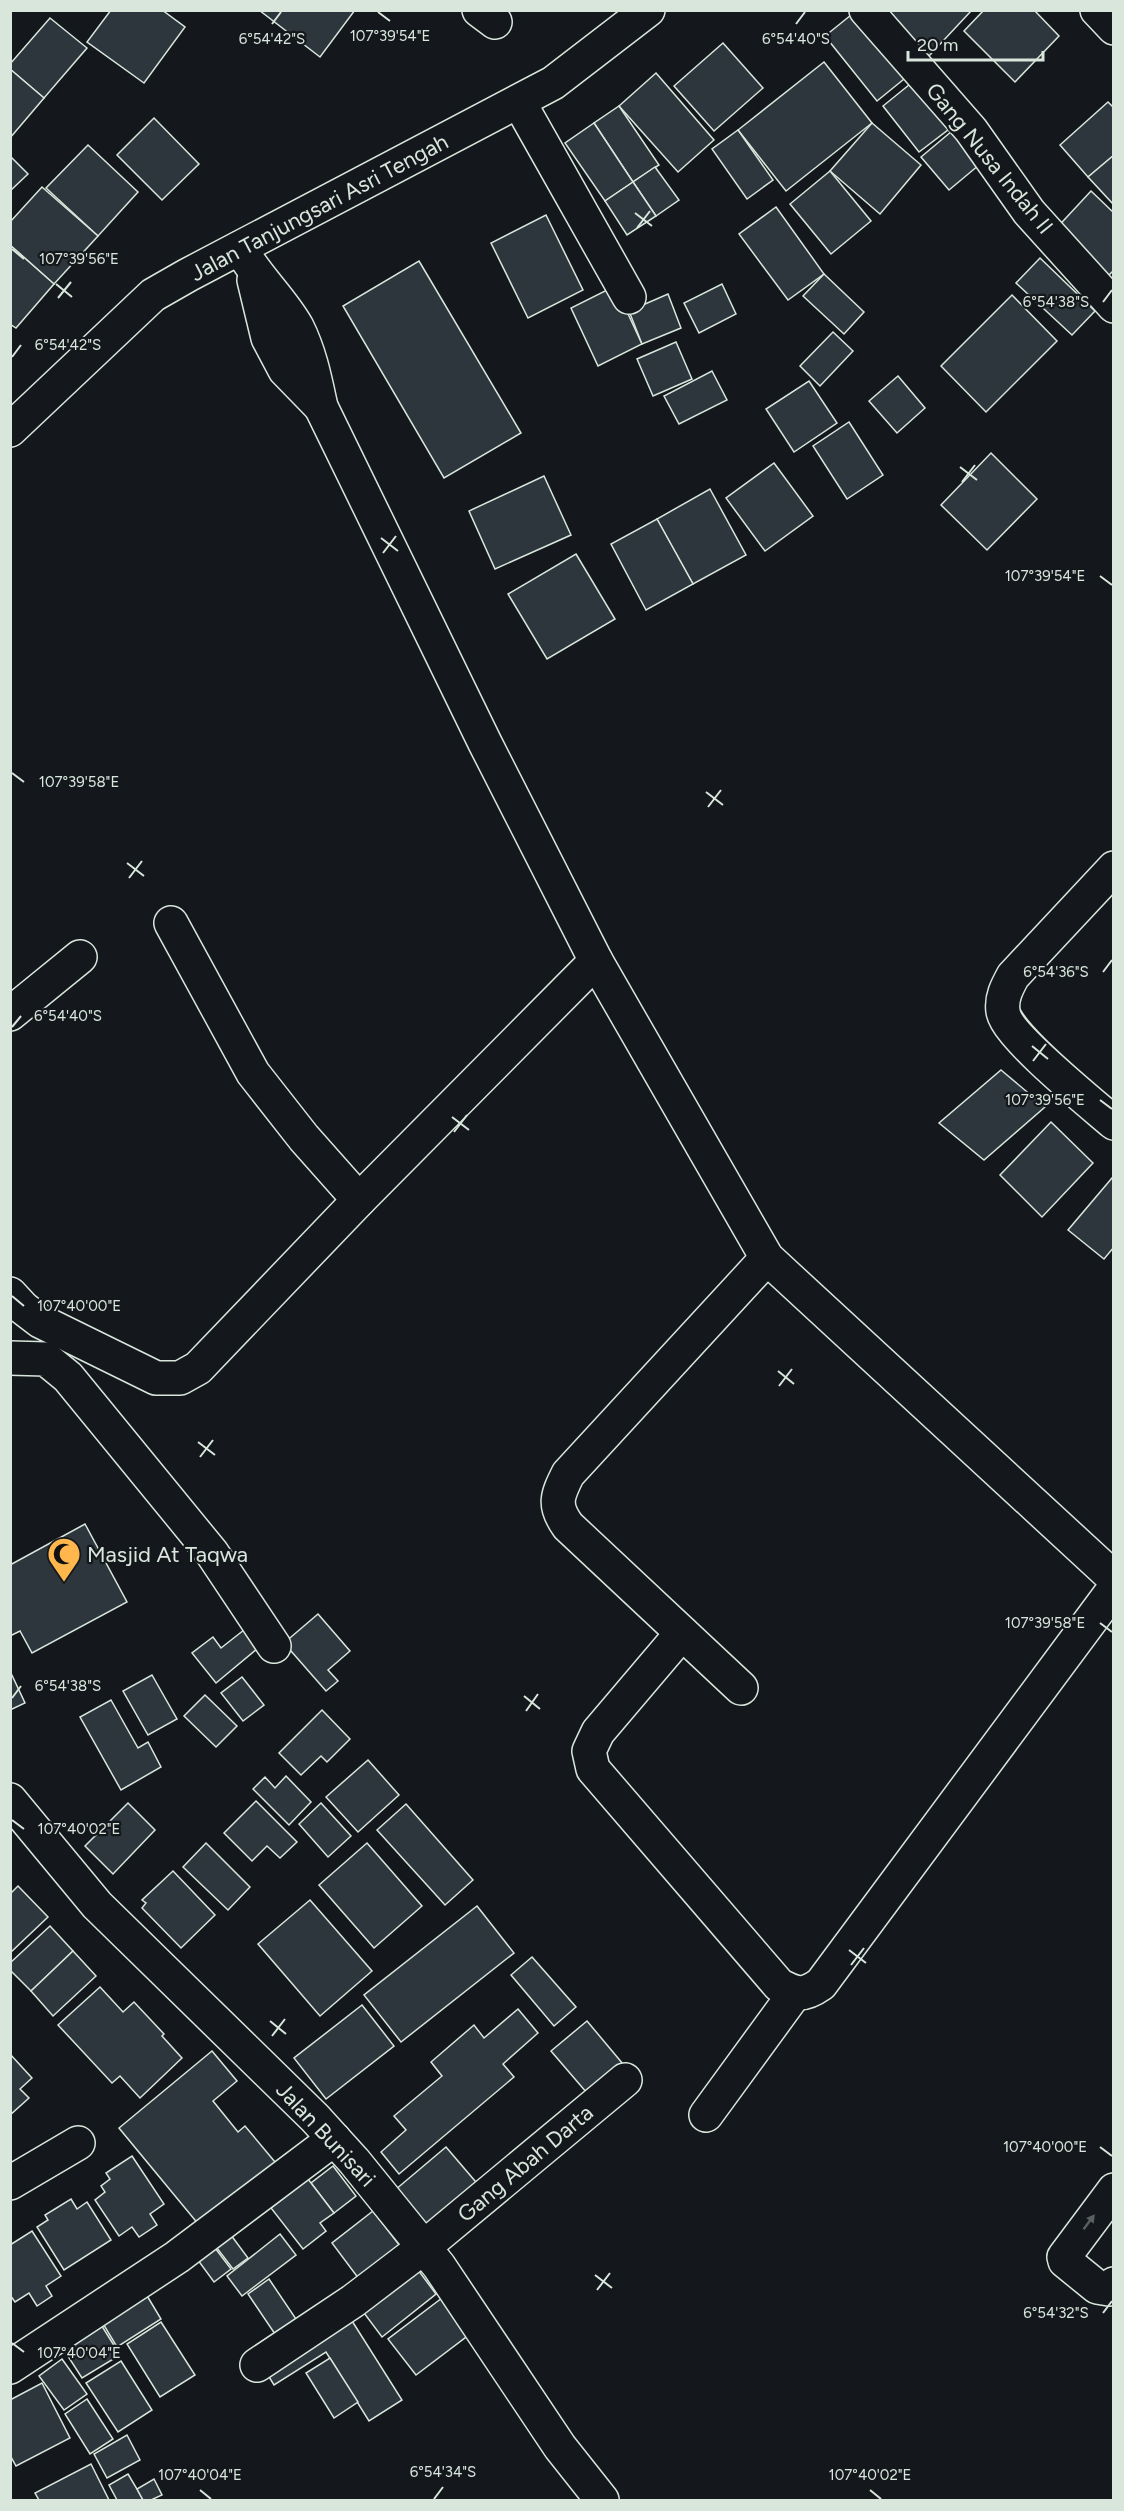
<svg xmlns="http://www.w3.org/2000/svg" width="1124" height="2511" viewBox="0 0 1124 2511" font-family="Figtree,sans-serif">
	<rect width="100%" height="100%" fill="#14181c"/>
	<g fill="#2c363c" stroke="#d8e6dc" stroke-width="1.5">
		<path d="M111 10H162L185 27 144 83 87 42Z"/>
		<path d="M259 10H355L320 57Z"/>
		<path d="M880 10H972L929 56Z"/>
		<path d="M984 10H1034L1059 36 1015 82 964 31Z"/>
		<path d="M856 11 909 75 877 101 825 36Z"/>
		<path d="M50 18 87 48 44 98 10 69V64Z"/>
		<path d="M723 43 763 88 714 131 674 86Z"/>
		<path d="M824 62 872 123 786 191 738 130Z"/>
		<path d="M10 69 44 98 10 138Z"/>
		<path d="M656 73 714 140 678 172 619 106Z"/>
		<path d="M920 76 957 123 919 152 883 106Z"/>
		<path d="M1108 102 1114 108V155L1088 177 1060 145Z"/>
		<path d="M619 106 659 165 633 182 594 123Z"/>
		<path d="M154 118 199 164 162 200 117 155Z"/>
		<path d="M594 123 633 182 605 201 565 143Z"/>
		<path d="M872 123 921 165 880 214 830 171Z"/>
		<path d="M958 126 985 160 949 190 921 157Z"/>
		<path d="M738 130 773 180 747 199 712 149Z"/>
		<path d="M88 145 138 192 98 236 46 188Z"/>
		<path d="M1114 155V205L1088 177Z"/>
		<path d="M10 156 28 174 10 191Z"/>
		<path d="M655 167 679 200 656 216 633 182Z"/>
		<path d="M830 171 871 221 831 254 790 204Z"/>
		<path d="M633 182 656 216 627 235 605 201Z"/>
		<path d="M42 187 98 236 54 284 10 245V222Z"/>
		<path d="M1091 191 1114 213V270L1104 280 1052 233Z"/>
		<path d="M776 207 824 274 788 300 739 234Z"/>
		<path d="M546 215 583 290 528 318 491 243Z"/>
		<path d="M10 245 54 284 16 328 10 324Z"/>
		<path d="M1040 258 1095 311 1072 335 1016 283Z"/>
		<path d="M419 261 521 433 444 478 343 306Z"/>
		<path d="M824 274 864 312 844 334 803 296Z"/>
		<path d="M722 284 736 314 699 333 684 303Z"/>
		<path d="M615 286 642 344 598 366 571 308Z"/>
		<path d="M668 294 681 328 642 344 629 311Z"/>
		<path d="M1012 295 1057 341 986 412 941 366Z"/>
		<path d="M833 332 853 351 820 386 800 366Z"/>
		<path d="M676 342 692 379 653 396 637 359Z"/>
		<path d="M712 371 727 400 679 424 664 396Z"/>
		<path d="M898 376 925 408 897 433 869 401Z"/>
		<path d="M809 381 837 423 794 452 766 409Z"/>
		<path d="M849 422 883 475 847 499 813 446Z"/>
		<path d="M991 453 1037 499 987 550 941 505Z"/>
		<path d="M774 463 813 516 765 551 726 498Z"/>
		<path d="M544 476 571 535 495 569 469 511Z"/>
		<path d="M710 489 746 555 693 584 657 519Z"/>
		<path d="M657 519 693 584 646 610 611 544Z"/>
		<path d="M576 554 615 619 547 659 508 594Z"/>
		<path d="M1001 1070 1045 1107 984 1160 939 1123Z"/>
		<path d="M1051 1122 1093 1163 1042 1217 1000 1175Z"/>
		<path d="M1112 1178 1114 1179V1247L1104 1259 1068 1230Z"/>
		<path d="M85 1524 127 1602 32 1653 20 1631 10 1636V1565Z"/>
		<path d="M318 1614 350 1651 328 1670 338 1681 326 1691 284 1643Z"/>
		<path d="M249 1626 263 1644 216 1683 192 1653 213 1637 221 1648Z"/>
		<path d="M10 1671 25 1703 10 1710Z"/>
		<path d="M152 1675 177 1719 148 1735 123 1691Z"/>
		<path d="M242 1677 264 1705 243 1721 221 1693Z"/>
		<path d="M205 1695 237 1726 216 1747 184 1716Z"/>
		<path d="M111 1700 138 1748 148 1742 161 1767 121 1790 80 1717Z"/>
		<path d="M322 1710 350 1739 327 1762 321 1756 301 1775 279 1753Z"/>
		<path d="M368 1760 399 1795 358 1832 326 1797Z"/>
		<path d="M286 1776 311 1802 289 1825 253 1789 265 1777 275 1788Z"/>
		<path d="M256 1801 297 1842 280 1858 267 1846 252 1861 224 1833Z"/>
		<path d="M128 1803 155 1830 113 1874 85 1846Z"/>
		<path d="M321 1803 351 1836 328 1857 299 1824Z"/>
		<path d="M406 1804 473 1880 445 1905 377 1830Z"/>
		<path d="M206 1843 250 1887 228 1910 183 1867Z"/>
		<path d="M367 1843 422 1906 374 1948 319 1885Z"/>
		<path d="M173 1871 215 1915 181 1948 142 1908 146 1903 142 1900Z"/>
		<path d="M18 1886 48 1917 10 1953V1894Z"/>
		<path d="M310 1900 372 1971 320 2016 258 1944Z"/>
		<path d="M477 1906 514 1953 401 2042 364 1995Z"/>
		<path d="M50 1926 73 1951 31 1991 10 1970V1963Z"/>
		<path d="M73 1951 96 1976 53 2016 31 1991Z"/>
		<path d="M532 1957 576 2007 554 2026 511 1975Z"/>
		<path d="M100 1987 123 2012 134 2002 164 2034 162 2036 182 2058 140 2098 120 2076 112 2083 58 2025Z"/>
		<path d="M362 2005 394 2046 326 2099 294 2058Z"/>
		<path d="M518 2009 538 2033 503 2064 514 2077 399 2174 381 2152 406 2130 394 2116 442 2076 431 2062 474 2025 484 2038Z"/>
		<path d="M587 2021 628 2070 593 2100 551 2051Z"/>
		<path d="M212 2051 237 2081 213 2101 238 2132 245 2126 280 2168 204 2231 119 2128Z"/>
		<path d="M10 2054 32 2078 20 2089 29 2098 10 2115Z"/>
		<path d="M446 2147 481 2188 430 2232 395 2190Z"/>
		<path d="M132 2156 164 2204 150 2214 157 2225 139 2237 132 2227 119 2236 95 2200 105 2192 101 2186 110 2179 106 2173Z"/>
		<path d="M333 2166 356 2196 334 2213 311 2183Z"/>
		<path d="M308 2179 334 2213 320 2223 326 2231 303 2249 271 2208Z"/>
		<path d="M71 2199 77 2209 87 2202 111 2240 64 2270 37 2227 48 2220 45 2215Z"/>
		<path d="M373 2211 407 2255 365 2287 332 2243Z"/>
		<path d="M225 2227 248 2258 233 2269 210 2239Z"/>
		<path d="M32 2231 61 2276 46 2286 52 2296 37 2306 29 2293 15 2302 10 2295V2245Z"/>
		<path d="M280 2234 296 2255 242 2296 227 2276Z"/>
		<path d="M209 2240 231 2269 214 2282 192 2252Z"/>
		<path d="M412 2262 436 2294 382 2337 358 2305Z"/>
		<path d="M269 2279 298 2322 277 2337 248 2294Z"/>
		<path d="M143 2289 161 2319 117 2347 99 2317Z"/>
		<path d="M442 2298 470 2334 416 2375 388 2339Z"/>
		<path d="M347 2313 402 2400 369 2421 326 2352 274 2385 263 2367Z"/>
		<path d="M161 2322 195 2375 160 2397 127 2344Z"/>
		<path d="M100 2323 120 2355 82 2378 62 2347Z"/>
		<path d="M330 2358 358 2402 334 2418 306 2373Z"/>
		<path d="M62 2359 87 2394 64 2410 39 2376Z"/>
		<path d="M121 2361 152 2410 118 2432 86 2383Z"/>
		<path d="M42 2383 70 2438 16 2466 10 2455V2400Z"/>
		<path d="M87 2399 113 2439 90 2454 65 2414Z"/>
		<path d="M127 2435 140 2460 107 2478 94 2454Z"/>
		<path d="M91 2464 109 2500H39L35 2493Z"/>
		<path d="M128 2474 137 2489 143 2500H117L109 2485Z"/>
		<path d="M154 2479 162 2495 151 2500H143L137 2489Z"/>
	</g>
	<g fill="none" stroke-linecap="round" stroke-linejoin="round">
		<g stroke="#d8e6dc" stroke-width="36">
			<g id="minor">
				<path d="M479 10 495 22"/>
				<path d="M866 10 971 130 1029 212 1114 306"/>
				<path d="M1097 10 1114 28"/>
				<path d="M519 102 629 297"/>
				<path d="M240 248C256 277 282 300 297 327 310 353 315 379 321 407L485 743 596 961 767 1258 1114 1578"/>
				<path d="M254 280 268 338 285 370 321 407"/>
				<path d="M10 430 153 295 188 275 553 83 648 10"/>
				<path d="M1114 868 1013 976C1007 987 1001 998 1003 1011 1005 1034 1092 1104 1114 1123"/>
				<path d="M171 923 253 1073 304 1138 359 1200"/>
				<path d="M10 1014 80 957"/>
				<path d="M10 1294 23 1308 40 1321 156 1378H180L198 1368 359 1200 596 961"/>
				<path d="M10 1358 46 1359 68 1377 212 1553 274 1646"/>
				<path d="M682 1633 598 1732 589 1751 593 1769 779 1985C798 1995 804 1996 821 1984L1114 1589"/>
				<path d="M741 1688 568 1526C553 1505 557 1496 568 1474L767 1258"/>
				<path d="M10 1800 97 1905 315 2118 354 2161 439 2266 560 2447 602 2500"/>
				<path d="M706 2115 795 1993"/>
				<path d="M10 2183 78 2143"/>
				<path d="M1114 2190 1064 2257 1065 2261 1097 2287 1109 2289 1114 2284"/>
				<path d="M257 2365 353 2301 424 2247 625 2080"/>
				<path d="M10 2367 177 2257 334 2139"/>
			</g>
		</g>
		<use href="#minor" stroke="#14181c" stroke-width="33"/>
	</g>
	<defs><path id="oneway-solid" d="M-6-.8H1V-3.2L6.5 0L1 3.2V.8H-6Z" transform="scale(1.5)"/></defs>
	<use fill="#59605f" href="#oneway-solid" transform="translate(1089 2222) rotate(-53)"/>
	<path fill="none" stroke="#d8e6dc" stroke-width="2" d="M378 12 390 21M272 24 281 12M796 24 805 12M635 213 652 226M637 228 650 211M12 249 24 259M56 284 72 297M58 298 71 282M1103 302 1112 290M12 357 21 345M960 467 977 480M962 482 975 465M381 538 398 551M383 553 396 536M1100 576 1112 585M12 773 24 782M706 792 723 805M708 807 721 790M127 863 144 876M129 878 142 861M1103 972 1112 960M12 1027 21 1016M1032 1046 1048 1059M1033 1061 1046 1044M1100 1100 1112 1109M452 1117 469 1130M454 1132 467 1115M12 1296 24 1306M778 1371 794 1384M779 1386 792 1369M198 1442 215 1455M200 1457 213 1440M1100 1623 1112 1632M524 1696 540 1709M12 1698 21 1686M526 1711 538 1694M12 1820 24 1829M849 1950 866 1963M851 1965 864 1948M270 2021 286 2034M272 2036 285 2019M1100 2147 1112 2156M595 2275 612 2288M597 2290 610 2273M1103 2313 1112 2301M12 2343 24 2352M200 2490 211 2499M870 2490 881 2499M434 2499 443 2487"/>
	<defs>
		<g id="mosque-pin" transform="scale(1.725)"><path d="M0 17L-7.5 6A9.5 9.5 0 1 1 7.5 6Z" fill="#ffb74d" stroke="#14181c"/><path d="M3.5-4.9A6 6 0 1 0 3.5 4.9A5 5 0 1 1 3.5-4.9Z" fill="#111"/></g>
	</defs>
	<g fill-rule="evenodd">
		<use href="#mosque-pin" x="64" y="1554"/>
	</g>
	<g text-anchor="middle" stroke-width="4.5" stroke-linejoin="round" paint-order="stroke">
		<g font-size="22" fill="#d8e6dc" stroke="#14181c">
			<text transform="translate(990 158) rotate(51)" y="8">Gang Nusa Indah II</text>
			<text transform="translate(319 207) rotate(-28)" y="8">Jalan Tanjungsari Asri Tengah</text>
			<text transform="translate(326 2134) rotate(47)" y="8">Jalan Bunisari</text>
			<text transform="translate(525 2163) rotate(-40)" y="8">Gang Abah Darta</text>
		</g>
		<g font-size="22" fill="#d8e6dc" stroke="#14181c" text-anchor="start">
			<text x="87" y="1562">Masjid At Taqwa</text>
		</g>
	</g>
	<g font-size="15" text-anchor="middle" fill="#d8e6dc" stroke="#14181c" stroke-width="4.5" stroke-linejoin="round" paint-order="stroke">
		<text x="390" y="41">107°39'54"E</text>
		<text x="272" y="44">6°54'42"S</text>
		<text x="796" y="44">6°54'40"S</text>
		<text x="79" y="264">107°39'56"E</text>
		<text x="1056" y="307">6°54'38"S</text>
		<text x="68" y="350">6°54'42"S</text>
		<text x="1045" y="581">107°39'54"E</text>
		<text x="79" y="787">107°39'58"E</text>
		<text x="1056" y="977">6°54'36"S</text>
		<text x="68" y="1021">6°54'40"S</text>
		<text x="1045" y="1105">107°39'56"E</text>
		<text x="79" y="1311">107°40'00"E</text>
		<text x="1045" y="1628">107°39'58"E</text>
		<text x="68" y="1691">6°54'38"S</text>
		<text x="79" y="1834">107°40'02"E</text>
		<text x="1045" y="2152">107°40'00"E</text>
		<text x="1056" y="2318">6°54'32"S</text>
		<text x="79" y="2358">107°40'04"E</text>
		<text x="443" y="2477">6°54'34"S</text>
		<text x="200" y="2480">107°40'04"E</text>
		<text x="870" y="2480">107°40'02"E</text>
	</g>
	<rect width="1124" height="2511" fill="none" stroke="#d8e6dc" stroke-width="24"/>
	<path d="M908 51v9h135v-9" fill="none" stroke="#d8e6dc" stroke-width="3"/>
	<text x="917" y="51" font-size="18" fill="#d8e6dc" stroke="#14181c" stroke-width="4.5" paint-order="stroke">20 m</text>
</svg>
